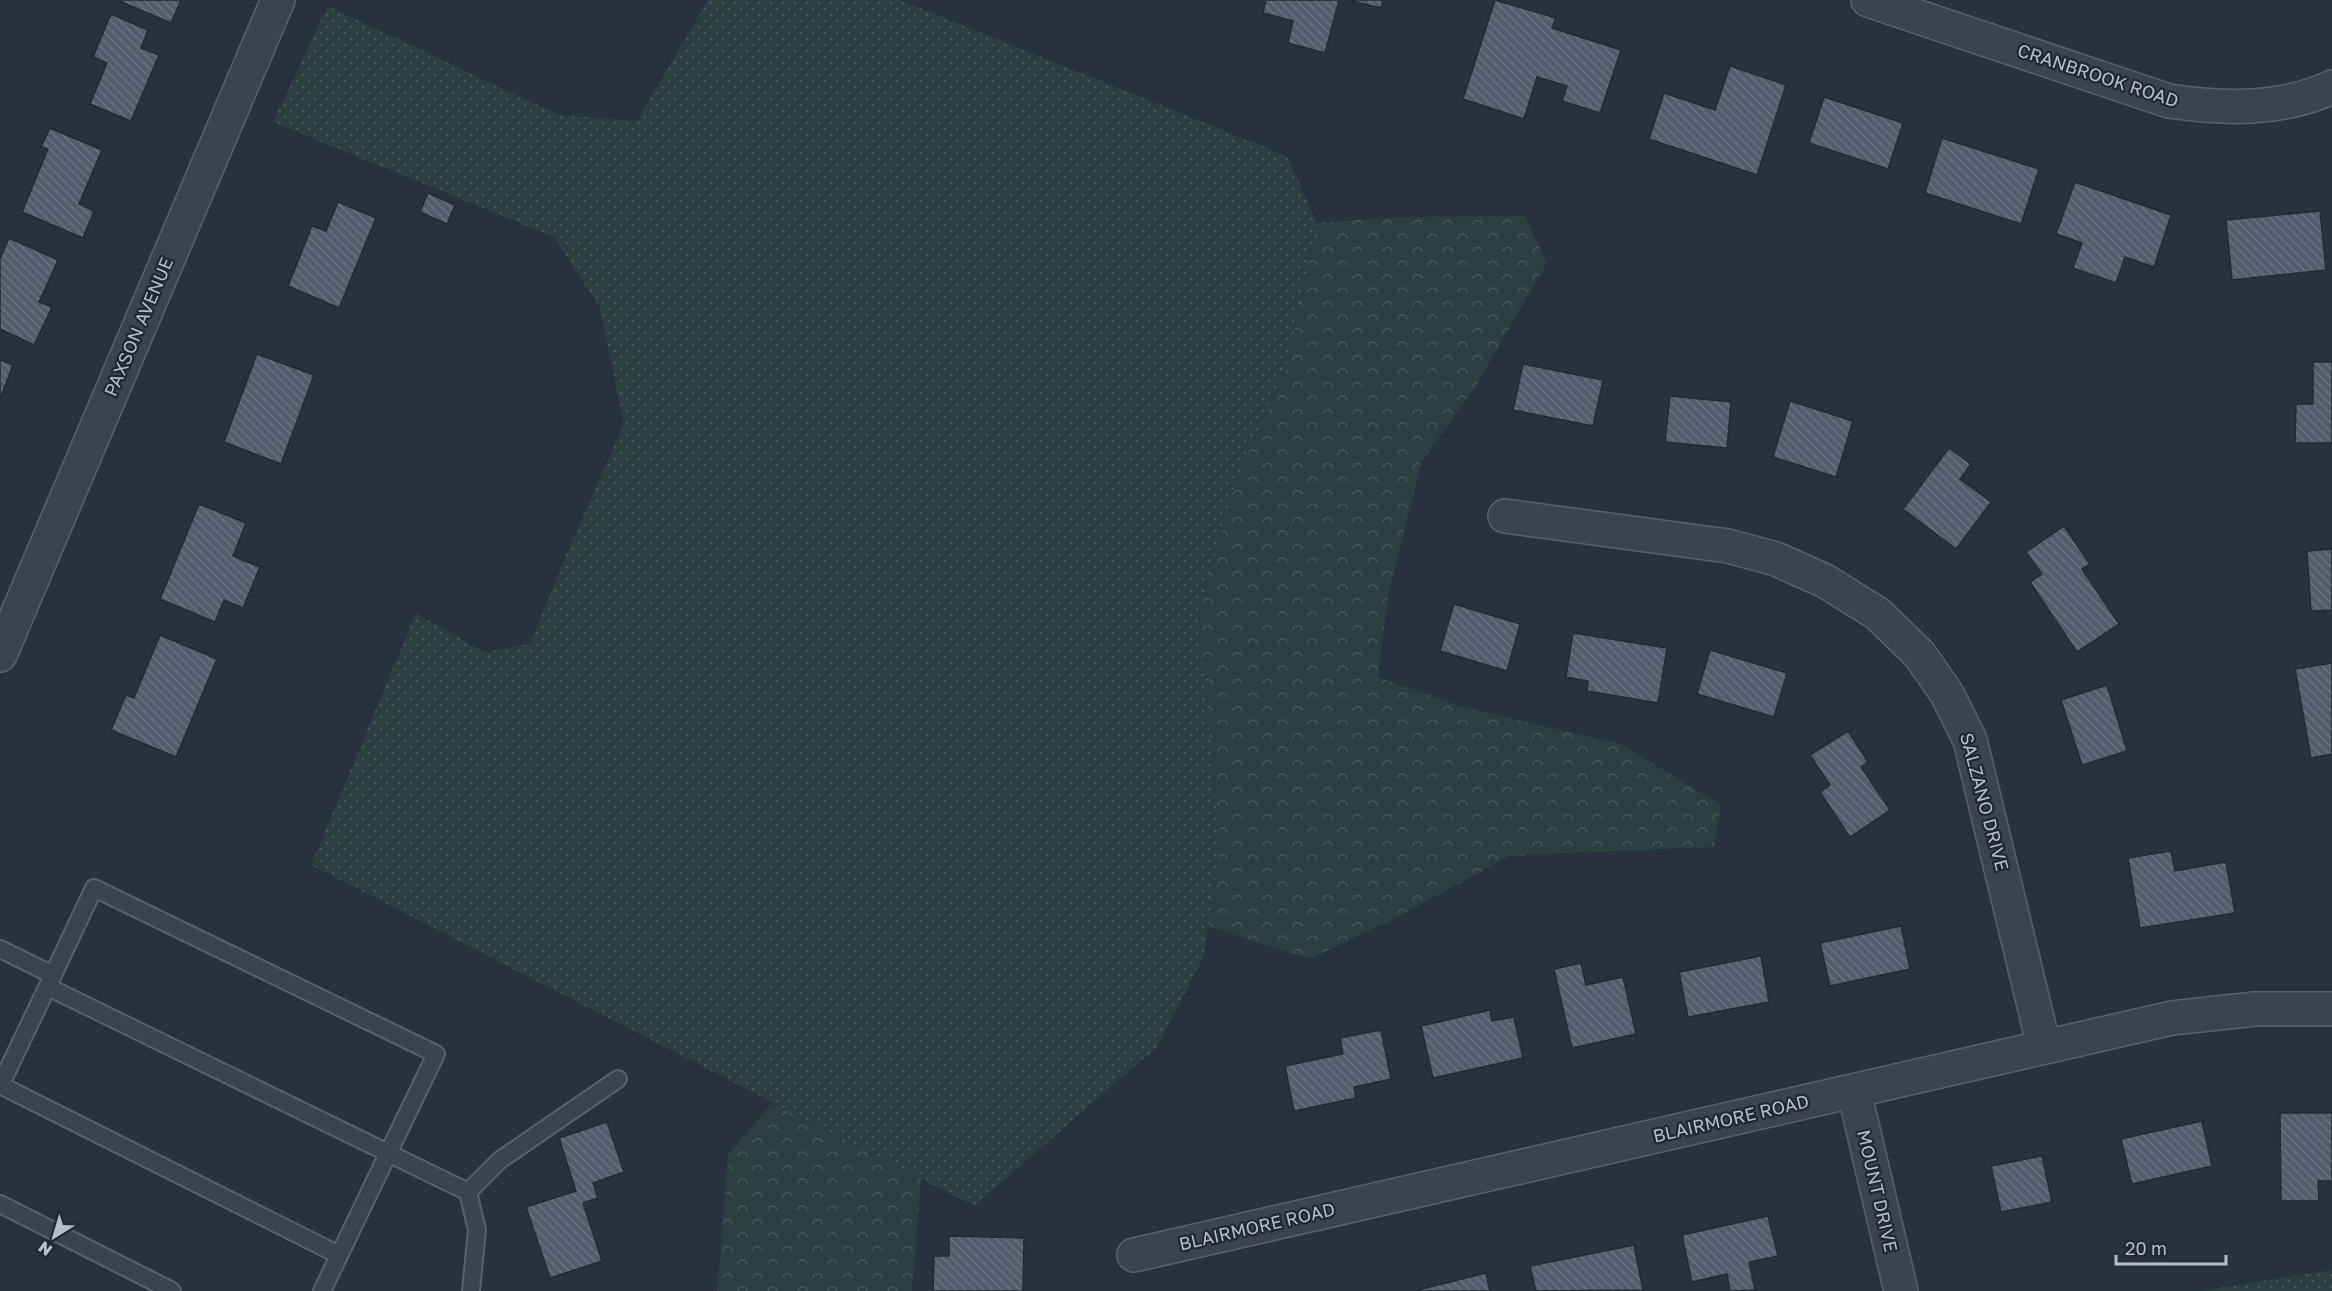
<svg xmlns="http://www.w3.org/2000/svg" width="2332" height="1291" viewBox="0 0 2332 1291" font-family="'Golos Text',sans-serif">
	<defs>
		<pattern id="green-dots" width="8" height="8" patternUnits="userSpaceOnUse" patternTransform="scale(1.5)"><rect width="8" height="8" fill="#2b3e40"/><path d="M2 2h.1M6 6h.1" fill="none" stroke="#48585a" stroke-width="1.8" stroke-linecap="round"/></pattern>
		<pattern id="forest-crowns" width="20" height="18" patternUnits="userSpaceOnUse" patternTransform="scale(1.5)"><rect width="20" height="18" fill="#2b3e40"/><path d="M2 6a3 3 0 1 1 6 0M12 15a3 3 0 1 1 6 0" fill="none" stroke="#48585a"/></pattern>
		<pattern id="building-back-hatch" width="6" height="6" patternUnits="userSpaceOnUse" patternTransform="scale(1.5)"><rect width="6" height="6" fill="#535c6c"/><path d="M-1 5l2 2M0 0l6 6M5-1l2 2" fill="none" stroke="#6a7280"/></pattern>
	</defs>
	<rect width="100%" height="100%" fill="#28313e"/>
	<g fill="url(#green-dots)">
		<path d="M708 0H900L1287 156 1317 223 1287 366 1236 480 1199 615 1220 846 1203 958 1156 1048 974 1206 311 865 416 613 484 652 530 644 563 562 624 424 600 308 554 237 273 122 328 6 559 115 637 121Z"/>
		<path d="M2332 1270V1291H2200Z"/>
	</g>
	<g fill="url(#forest-crowns)">
		<path d="M1525 216 1547 263 1477 384 1421 463 1388 596 1378 677 1466 708 1621 744 1721 805 1714 847 1509 856 1398 917 1310 959 1208 926 1220 846 1199 615 1236 480 1287 366 1317 223 1400 217Z"/>
		<path d="M772 1103 921 1178 912 1291H717L728 1154Z"/>
	</g>
	<g fill="url(#building-back-hatch)" stroke="#222a35" stroke-width="1.5">
		<path d="M117 0H181L171 23Z"/>
		<path d="M1266 0H1339L1325 53 1288 43 1293 21 1263 13Z"/>
		<path d="M1348 0H1383L1381 8Z"/>
		<path d="M1495 0 1556 18 1552 28 1621 50 1600 113 1562 101 1567 86 1537 77 1524 119 1463 99Z"/>
		<path d="M111 14 148 30 141 48 159 55 131 121 90 104 107 63 93 57Z"/>
		<path d="M1730 66 1786 85 1757 175 1649 139 1664 93 1715 110Z"/>
		<path d="M1824 97 1903 123 1888 169 1809 143Z"/>
		<path d="M50 128 102 150 79 204 94 211 83 238 22 212 48 149 41 147Z"/>
		<path d="M1942 138 2039 169 2021 224 1925 193Z"/>
		<path d="M2075 182 2171 215 2154 267 2125 257 2116 283 2073 268 2082 243 2056 234Z"/>
		<path d="M428 193 455 205 447 224 420 212Z"/>
		<path d="M338 202 376 218 339 308 288 286 312 226 326 231Z"/>
		<path d="M2320 211 2326 270 2232 280 2226 220Z"/>
		<path d="M9 238 58 260 39 302 52 307 34 345 0 329V259Z"/>
		<path d="M257 354 314 375 281 464 224 442Z"/>
		<path d="M0 360 13 365 0 399Z"/>
		<path d="M2313 362H2332V443H2295L2296 404H2313Z"/>
		<path d="M1523 364 1603 380 1593 426 1513 410Z"/>
		<path d="M1670 396 1731 402 1727 448 1665 442Z"/>
		<path d="M1790 401 1853 421 1836 477 1773 457Z"/>
		<path d="M1949 448 1971 464 1960 479 1991 502 1956 549 1903 509Z"/>
		<path d="M199 504 246 523 233 556 260 567 243 608 224 600 215 622 160 599Z"/>
		<path d="M2064 526 2090 564 2082 569 2119 624 2077 652 2030 582 2042 574 2026 552Z"/>
		<path d="M2332 549V610L2311 611 2307 551Z"/>
		<path d="M1454 604 1520 624 1507 671 1440 651Z"/>
		<path d="M1573 633 1667 648 1658 703 1587 691 1588 681 1566 677Z"/>
		<path d="M160 635 217 659 176 757 111 730 126 695 134 698Z"/>
		<path d="M1710 650 1787 673 1774 717 1697 694Z"/>
		<path d="M2332 663V754L2311 758 2295 669Z"/>
		<path d="M2107 685 2127 751 2082 765 2061 700Z"/>
		<path d="M1848 731 1868 762 1861 767 1890 810 1850 837 1820 792 1830 785 1810 755Z"/>
		<path d="M2171 851 2175 871 2226 862 2235 913 2140 928 2128 858Z"/>
		<path d="M1901 926 1910 969 1830 986 1820 943Z"/>
		<path d="M1761 956 1769 1002 1688 1017 1679 972Z"/>
		<path d="M1581 963 1586 985 1623 977 1636 1034 1572 1048 1554 969Z"/>
		<path d="M1490 1010 1492 1021 1514 1017 1523 1058 1433 1078 1421 1026Z"/>
		<path d="M1381 1030 1391 1079 1354 1087 1356 1098 1294 1111 1285 1066 1343 1054 1340 1038Z"/>
		<path d="M2280 1113H2332V1181H2318L2319 1201H2281Z"/>
		<path d="M2202 1121 2212 1166 2132 1184 2121 1139Z"/>
		<path d="M607 1122 624 1172 593 1183 598 1198 583 1203 602 1261 550 1278 526 1207 576 1191 559 1138Z"/>
		<path d="M2042 1156 2052 1202 2001 1212 1991 1166Z"/>
		<path d="M1768 1216 1778 1256 1749 1262 1755 1290 1730 1291 1727 1274 1692 1282 1682 1235Z"/>
		<path d="M949 1236 1024 1238 1023 1291H933L934 1256H949Z"/>
		<path d="M1634 1245 1643 1290 1536 1291 1530 1266Z"/>
		<path d="M1486 1273 1490 1291H1418V1290Z"/>
	</g>
	<g fill="none" stroke-linecap="round" stroke-linejoin="round">
		<g stroke="#5a616c" stroke-width="20">
			<g id="service">
				<path d="M0 949 53 975 0 1086"/>
				<path d="M53 975 94 888 436 1054 322 1291"/>
				<path d="M48 987 468 1192 477 1230 471 1291"/>
				<path d="M0 1085 339 1255"/>
				<path d="M468 1192 500 1160 618 1079"/>
				<path d="M0 1204 172 1291"/>
			</g>
		</g>
		<g stroke="#5a616c" stroke-width="36">
			<g id="minor">
				<path d="M1868 0 2169 101C2225 109 2280 111 2332 87"/>
				<path d="M1505 516 1728 546 1776 559 1825 581 1878 614 1920 655 1947 694 1970 740 2044 1047"/>
				<path d="M1854 1091 1901 1291"/>
				<path d="M1134 1255 2172 1018 2255 1009H2332"/>
			</g>
		</g>
		<g stroke="#5a616c" stroke-width="36">
			<path id="tertiary" d="M0 655 278 0"/>
		</g>
		<use href="#service" stroke="#3c434e" stroke-width="16"/>
		<use href="#minor" stroke="#3c434e" stroke-width="33"/>
		<use href="#tertiary" stroke="#3c434e" stroke-width="33"/>
	</g>
	<g text-anchor="middle" stroke-width="4.5" stroke-linejoin="round" paint-order="stroke">
		<g font-size="18" fill="#b8bec9" stroke="#202833">
			<text transform="translate(2098 76) rotate(18)" y="6">CRANBROOK ROAD</text>
			<text transform="translate(139 327) rotate(-67)" y="6">PAXSON AVENUE</text>
			<text transform="translate(1984 802) rotate(75)" y="6">SALZANO DRIVE</text>
			<text transform="translate(1731 1119) rotate(-13)" y="6">BLAIRMORE ROAD</text>
			<text transform="translate(1877 1191) rotate(77)" y="6">MOUNT DRIVE</text>
			<text transform="translate(1257 1227) rotate(-13)" y="6">BLAIRMORE ROAD</text>
		</g>
	</g>
	<g transform="translate(54 1237) rotate(217)" stroke="#202833" stroke-width="4.5" paint-order="stroke">
	<path d="M0-4.5L10 22L0 15L-10 22Z" fill="#b8bec9"/>
	<text y="-9" font-size="16" font-weight="bold" text-anchor="middle" fill="#b8bec9">N</text>
	</g>
	<path d="M2116 1255v9h110v-9" fill="none" stroke="#b8bec9" stroke-width="3"/>
	<text x="2125" y="1255" font-size="18" fill="#b8bec9" stroke="#202833" stroke-width="4.5" paint-order="stroke">20 m</text>
</svg>
